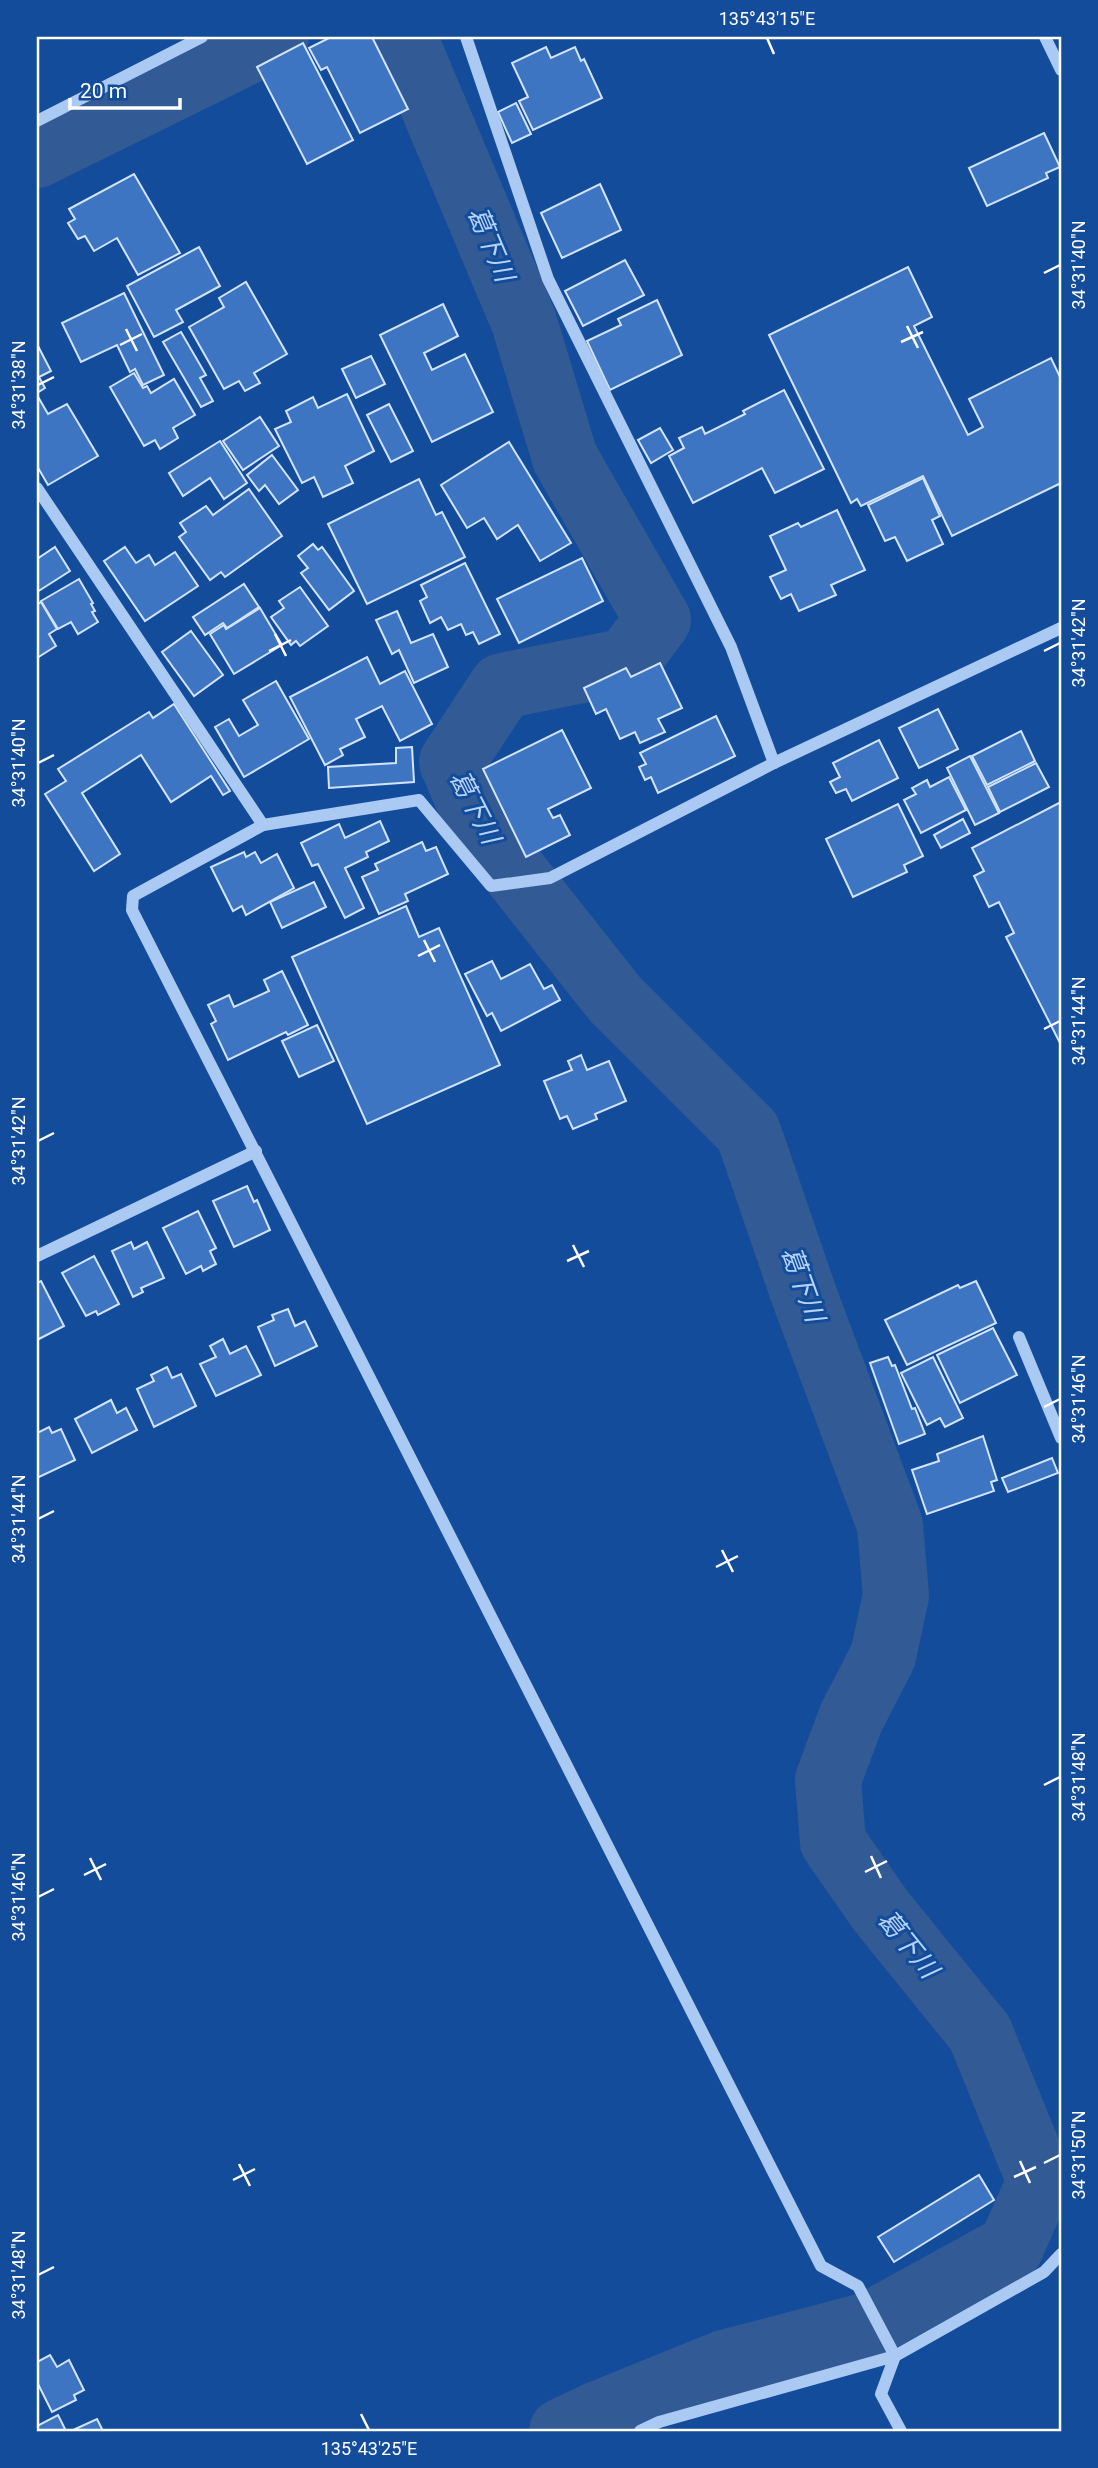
<svg xmlns="http://www.w3.org/2000/svg" width="1098" height="2468" viewBox="0 0 1098 2468" font-family="Roboto,'Noto Sans JP',sans-serif">
	<rect width="100%" height="100%" fill="#144c9c"/>
	<g fill="none" stroke-linecap="round" stroke-linejoin="round">
		<g stroke="#325a95" stroke-width="66">
			<path d="M404 37 524 322 565 458 658 620 627 661 502 686 452 762 482 831 615 999 748 1132 805 1298 890 1525 896 1596 883 1656 851 1718 828 1780 833 1842 881 1911 980 2033 1040 2181 1011 2247 869 2325 724 2363 598 2414 562 2431"/>
			<path d="M37 155 276 37"/>
		</g>
	</g>
	<g fill="#3d75c3" stroke="#d2e4fd" stroke-width="2">
		<path d="M331 37H372L408 109 360 133 327 67 321 70 309 48Z"/>
		<path d="M303 43 353 140 307 164 257 67Z"/>
		<path d="M546 47 551 58 575 47 581 61 584 59 602 98 533 130 519 101 528 97 512 63Z"/>
		<path d="M516 103 531 134 512 143 498 112Z"/>
		<path d="M1044 133 1060 167 1046 173 1048 178 987 206 969 168Z"/>
		<path d="M134 174 180 253 138 275 117 238 94 251 85 236 78 239 68 223 75 219 69 209Z"/>
		<path d="M600 184 621 230 562 258 541 213Z"/>
		<path d="M199 247 220 286 176 310 183 322 154 337 127 286Z"/>
		<path d="M625 260 644 295 583 326 565 291Z"/>
		<path d="M908 267 932 317 914 326 968 435 983 427 969 399 1051 358 1061 379V483L952 536 923 476 861 506 857 499 851 503 769 335Z"/>
		<path d="M246 282 287 354 254 373 260 383 245 391 239 381 224 389 189 327 224 307 219 298Z"/>
		<path d="M124 293 164 375 143 385 135 369 130 372 117 345 81 362 62 323Z"/>
		<path d="M657 300 682 355 610 390 587 341 621 325 618 319Z"/>
		<path d="M443 304 458 336 424 353 432 370 465 354 493 412 432 442 380 335Z"/>
		<path d="M181 332 206 375 200 378 213 401 201 407 163 342Z"/>
		<path d="M37 344 51 371 39 377 45 388 37 393Z"/>
		<path d="M371 356 385 384 356 398 342 369Z"/>
		<path d="M134 373 143 388 147 386 151 393 174 379 195 415 173 428 178 438 160 449 155 440 144 446 110 387Z"/>
		<path d="M784 390 824 469 775 493 762 468 693 503 669 456 684 448 679 438 702 427 705 434 745 414 743 411Z"/>
		<path d="M347 394 374 451 345 466 353 483 323 497 314 477 302 483 275 429 291 422 286 411 313 397 318 408Z"/>
		<path d="M37 395 48 414 67 404 98 456 48 485 37 466Z"/>
		<path d="M389 404 413 451 391 462 367 415Z"/>
		<path d="M260 417 279 446 243 470 223 441Z"/>
		<path d="M660 428 673 450 651 463 638 440Z"/>
		<path d="M220 441 247 483 224 499 210 478 183 496 169 473Z"/>
		<path d="M509 442 571 543 540 561 518 525 497 539 484 518 467 528 441 485Z"/>
		<path d="M272 455 298 490 279 504 265 485 259 491 247 475Z"/>
		<path d="M923 478 940 516 932 520 943 544 907 561 895 537 885 541 868 505Z"/>
		<path d="M419 479 436 515 442 512 465 557 367 604 328 524Z"/>
		<path d="M249 489 282 536 225 577 221 572 210 580 179 537 186 532 180 523 206 506 213 515Z"/>
		<path d="M837 510 865 570 831 585 836 595 799 611 791 594 781 599 770 577 786 570 770 536 798 523 801 527Z"/>
		<path d="M313 544 318 550 322 547 354 591 329 610 301 573 308 568 298 556Z"/>
		<path d="M55 547 70 571 37 592V559Z"/>
		<path d="M125 547 136 563 149 555 155 565 175 552 198 586 145 621 104 561Z"/>
		<path d="M582 558 603 601 519 643 497 599Z"/>
		<path d="M465 563 500 634 479 644 473 632 466 635 461 624 448 630 441 617 430 623 420 601 427 597 421 585Z"/>
		<path d="M79 579 93 603 91 604 95 611 92 612 98 622 78 634 71 622 58 629 41 601Z"/>
		<path d="M244 584 259 607 227 628 223 623 205 635 193 617Z"/>
		<path d="M300 587 328 626 300 646 296 641 291 645 271 617 284 608 279 601Z"/>
		<path d="M41 602 57 629 49 634 56 646 37 658V604Z"/>
		<path d="M260 608 282 645 234 674 210 634 224 625 226 629Z"/>
		<path d="M397 611 411 643 433 634 448 667 414 683 399 650 392 654 376 620Z"/>
		<path d="M191 631 223 675 194 696 162 652Z"/>
		<path d="M367 657 380 684 405 671 432 724 400 741 382 706 356 719 365 737 340 749 343 755 325 765 290 697Z"/>
		<path d="M660 663 682 708 658 719 665 732 640 743 635 732 620 739 606 709 596 714 584 688 626 668 631 677Z"/>
		<path d="M276 681 309 739 244 777 215 727 229 719 239 736 258 725 243 700Z"/>
		<path d="M174 704 230 791 223 795 211 776 171 802 141 755 82 793 120 854 94 871 45 794 66 781 58 769 149 712 153 718Z"/>
		<path d="M938 709 958 749 919 768 899 728Z"/>
		<path d="M716 716 735 756 658 793 651 777 645 780 639 767 646 764 640 753Z"/>
		<path d="M562 730 591 788 548 809 553 818 560 815 570 835 526 857 483 769Z"/>
		<path d="M1021 731 1035 761 987 785 972 756Z"/>
		<path d="M879 740 898 778 852 801 846 789 836 793 830 782 840 777 833 763Z"/>
		<path d="M412 747 414 782 329 788 328 767 396 763V748Z"/>
		<path d="M970 756 999 813 975 825 947 768Z"/>
		<path d="M1036 763 1049 787 1000 812 988 787Z"/>
		<path d="M949 777 966 810 921 833 904 800 916 794 912 788 927 780 930 787Z"/>
		<path d="M1061 802V1045L1006 937 1014 933 999 902 989 907 974 876 984 871 972 848Z"/>
		<path d="M898 804 923 856 904 865 907 872 853 897 826 839Z"/>
		<path d="M963 819 970 833 941 848 934 835Z"/>
		<path d="M380 821 389 841 366 852 368 857 345 868 364 908 345 918 318 864 312 866 301 843 339 824 345 838Z"/>
		<path d="M422 842 426 851 436 847 448 874 405 894 408 901 379 914 362 877 378 870 375 864Z"/>
		<path d="M244 852 246 857 255 852 261 863 277 854 294 888 246 915 242 906 233 911 211 867Z"/>
		<path d="M314 882 326 907 282 928 270 902Z"/>
		<path d="M406 906 419 937 439 928 500 1065 367 1124 292 957Z"/>
		<path d="M492 961 501 979 530 964 544 989 552 985 560 1000 501 1031 492 1013 487 1016 465 974Z"/>
		<path d="M282 971 308 1025 288 1035 286 1032 228 1060 211 1024 216 1021 208 1005 229 995 234 1007 269 991 264 980Z"/>
		<path d="M317 1025 334 1061 299 1077 282 1041Z"/>
		<path d="M581 1055 587 1070 609 1061 626 1101 595 1114 597 1119 573 1129 567 1116 560 1119 544 1081 572 1070 568 1061Z"/>
		<path d="M247 1186 254 1202 257 1200 270 1230 234 1247 213 1201Z"/>
		<path d="M198 1211 216 1248 210 1251 216 1264 203 1271 201 1266 186 1274 163 1228Z"/>
		<path d="M131 1242 134 1249 147 1242 164 1278 141 1288 143 1292 133 1297 112 1251Z"/>
		<path d="M94 1256 119 1304 98 1315 96 1311 86 1316 62 1273Z"/>
		<path d="M41 1281 64 1326 37 1340V1283Z"/>
		<path d="M976 1281 996 1323 907 1365 885 1320 958 1285 960 1288Z"/>
		<path d="M288 1309 295 1326 305 1321 317 1346 275 1366 258 1327 274 1320 272 1315Z"/>
		<path d="M993 1328 1017 1375 960 1403 937 1355Z"/>
		<path d="M223 1339 230 1354 246 1346 261 1375 216 1396 200 1364 216 1357 210 1346Z"/>
		<path d="M888 1357 892 1366 895 1365 912 1409 915 1408 925 1434 899 1444 870 1363Z"/>
		<path d="M933 1357 963 1418 945 1427 940 1418 927 1425 901 1373Z"/>
		<path d="M167 1367 172 1378 181 1374 196 1406 154 1427 137 1389 154 1381 151 1375Z"/>
		<path d="M111 1400 117 1413 126 1408 137 1430 92 1453 75 1419Z"/>
		<path d="M49 1427 52 1433 61 1429 75 1460 37 1478V1433Z"/>
		<path d="M983 1436 997 1480 991 1482 994 1491 927 1514 912 1470 939 1461 937 1454Z"/>
		<path d="M1052 1458 1058 1473 1008 1492 1002 1478Z"/>
		<path d="M979 2175 994 2200 894 2262 878 2237Z"/>
		<path d="M50 2355 57 2367 69 2360 84 2390 74 2395 76 2400 52 2412 37 2382V2362Z"/>
		<path d="M58 2415 66 2431H38L37 2426Z"/>
		<path d="M97 2419 103 2431H71Z"/>
	</g>
	<g fill="none" stroke-linecap="round" stroke-linejoin="round">
		<g stroke="#aac9f3" stroke-width="12">
			<path d="M466 37 548 279 731 647 774 763"/>
			<path d="M1045 37 1061 70"/>
			<path d="M37 121 202 37"/>
			<path d="M37 488 263 825"/>
			<path d="M37 1256 256 1151"/>
			<path d="M1019 1337 1061 1438"/>
			<path d="M895 2356 858 2286 821 2266 132 910 133 896 263 825 419 800 491 886 550 878 774 763 1061 628"/>
			<path d="M895 2356 881 2394 901 2431"/>
			<path d="M640 2431 659 2422 895 2356 1044 2272 1061 2254"/>
		</g>
	</g>
	<path fill="none" stroke="#fff" stroke-width="2.5" d="M767 38 774 54M1044 273 1060 265M907 326 918 348M126 329 137 351M901 342 923 332M120 345 142 334M38 385 54 377M275 634 286 656M269 651 291 640M1044 651 1060 643M38 763 54 755M424 940 435 962M418 956 440 945M1044 1029 1060 1021M38 1141 54 1133M573 1245 584 1267M567 1261 589 1251M1044 1407 1060 1399M38 1519 54 1511M722 1550 733 1572M716 1567 738 1556M1044 1785 1060 1777M871 1856 881 1878M90 1858 101 1880M865 1872 887 1861M84 1875 106 1864M38 1897 54 1889M1020 2161 1030 2183M1044 2163 1060 2155M239 2164 250 2186M1014 2177 1036 2167M233 2180 255 2169M38 2275 54 2267M361 2414 369 2430"/>
	<g text-anchor="middle" stroke-width="6" stroke-linejoin="round" paint-order="stroke">
		<g font-size="26" font-style="italic" fill="#b7d3fa" stroke="#144c9c">
			<text transform="translate(491 244) rotate(67)" y="9">葛下川</text>
			<text transform="translate(475 807) rotate(63)" y="9">葛下川</text>
			<text transform="translate(803 1284) rotate(70)" y="9">葛下川</text>
			<text transform="translate(908 1944) rotate(51)" y="9">葛下川</text>
		</g>
	</g>
	<rect width="1098" height="2468" fill="none" stroke="#144c9c" stroke-width="77"/>
	<path d="M70 98v10h110v-10" fill="none" stroke="#ffffff" stroke-width="3.5"/>
	<text x="80" y="98" font-size="21" fill="#ffffff" stroke="#144c9c" stroke-width="5" paint-order="stroke">20 m</text>
	<rect x="38" y="38" width="1022" height="2392" fill="none" stroke="#fff" stroke-width="2.5"/>
	<g font-size="18" text-anchor="middle" fill="#fff">
		<text x="767" y="25">135°43'15"E</text>
		<text transform="translate(1079 265) rotate(-90)" y="6">34°31'40"N</text>
		<text transform="translate(19 385) rotate(-90)" y="6">34°31'38"N</text>
		<text transform="translate(1079 643) rotate(-90)" y="6">34°31'42"N</text>
		<text transform="translate(19 763) rotate(-90)" y="6">34°31'40"N</text>
		<text transform="translate(1079 1021) rotate(-90)" y="6">34°31'44"N</text>
		<text transform="translate(19 1141) rotate(-90)" y="6">34°31'42"N</text>
		<text transform="translate(1079 1399) rotate(-90)" y="6">34°31'46"N</text>
		<text transform="translate(19 1519) rotate(-90)" y="6">34°31'44"N</text>
		<text transform="translate(1079 1777) rotate(-90)" y="6">34°31'48"N</text>
		<text transform="translate(19 1897) rotate(-90)" y="6">34°31'46"N</text>
		<text transform="translate(1079 2155) rotate(-90)" y="6">34°31'50"N</text>
		<text transform="translate(19 2275) rotate(-90)" y="6">34°31'48"N</text>
		<text x="369" y="2455">135°43'25"E</text>
	</g>
</svg>
